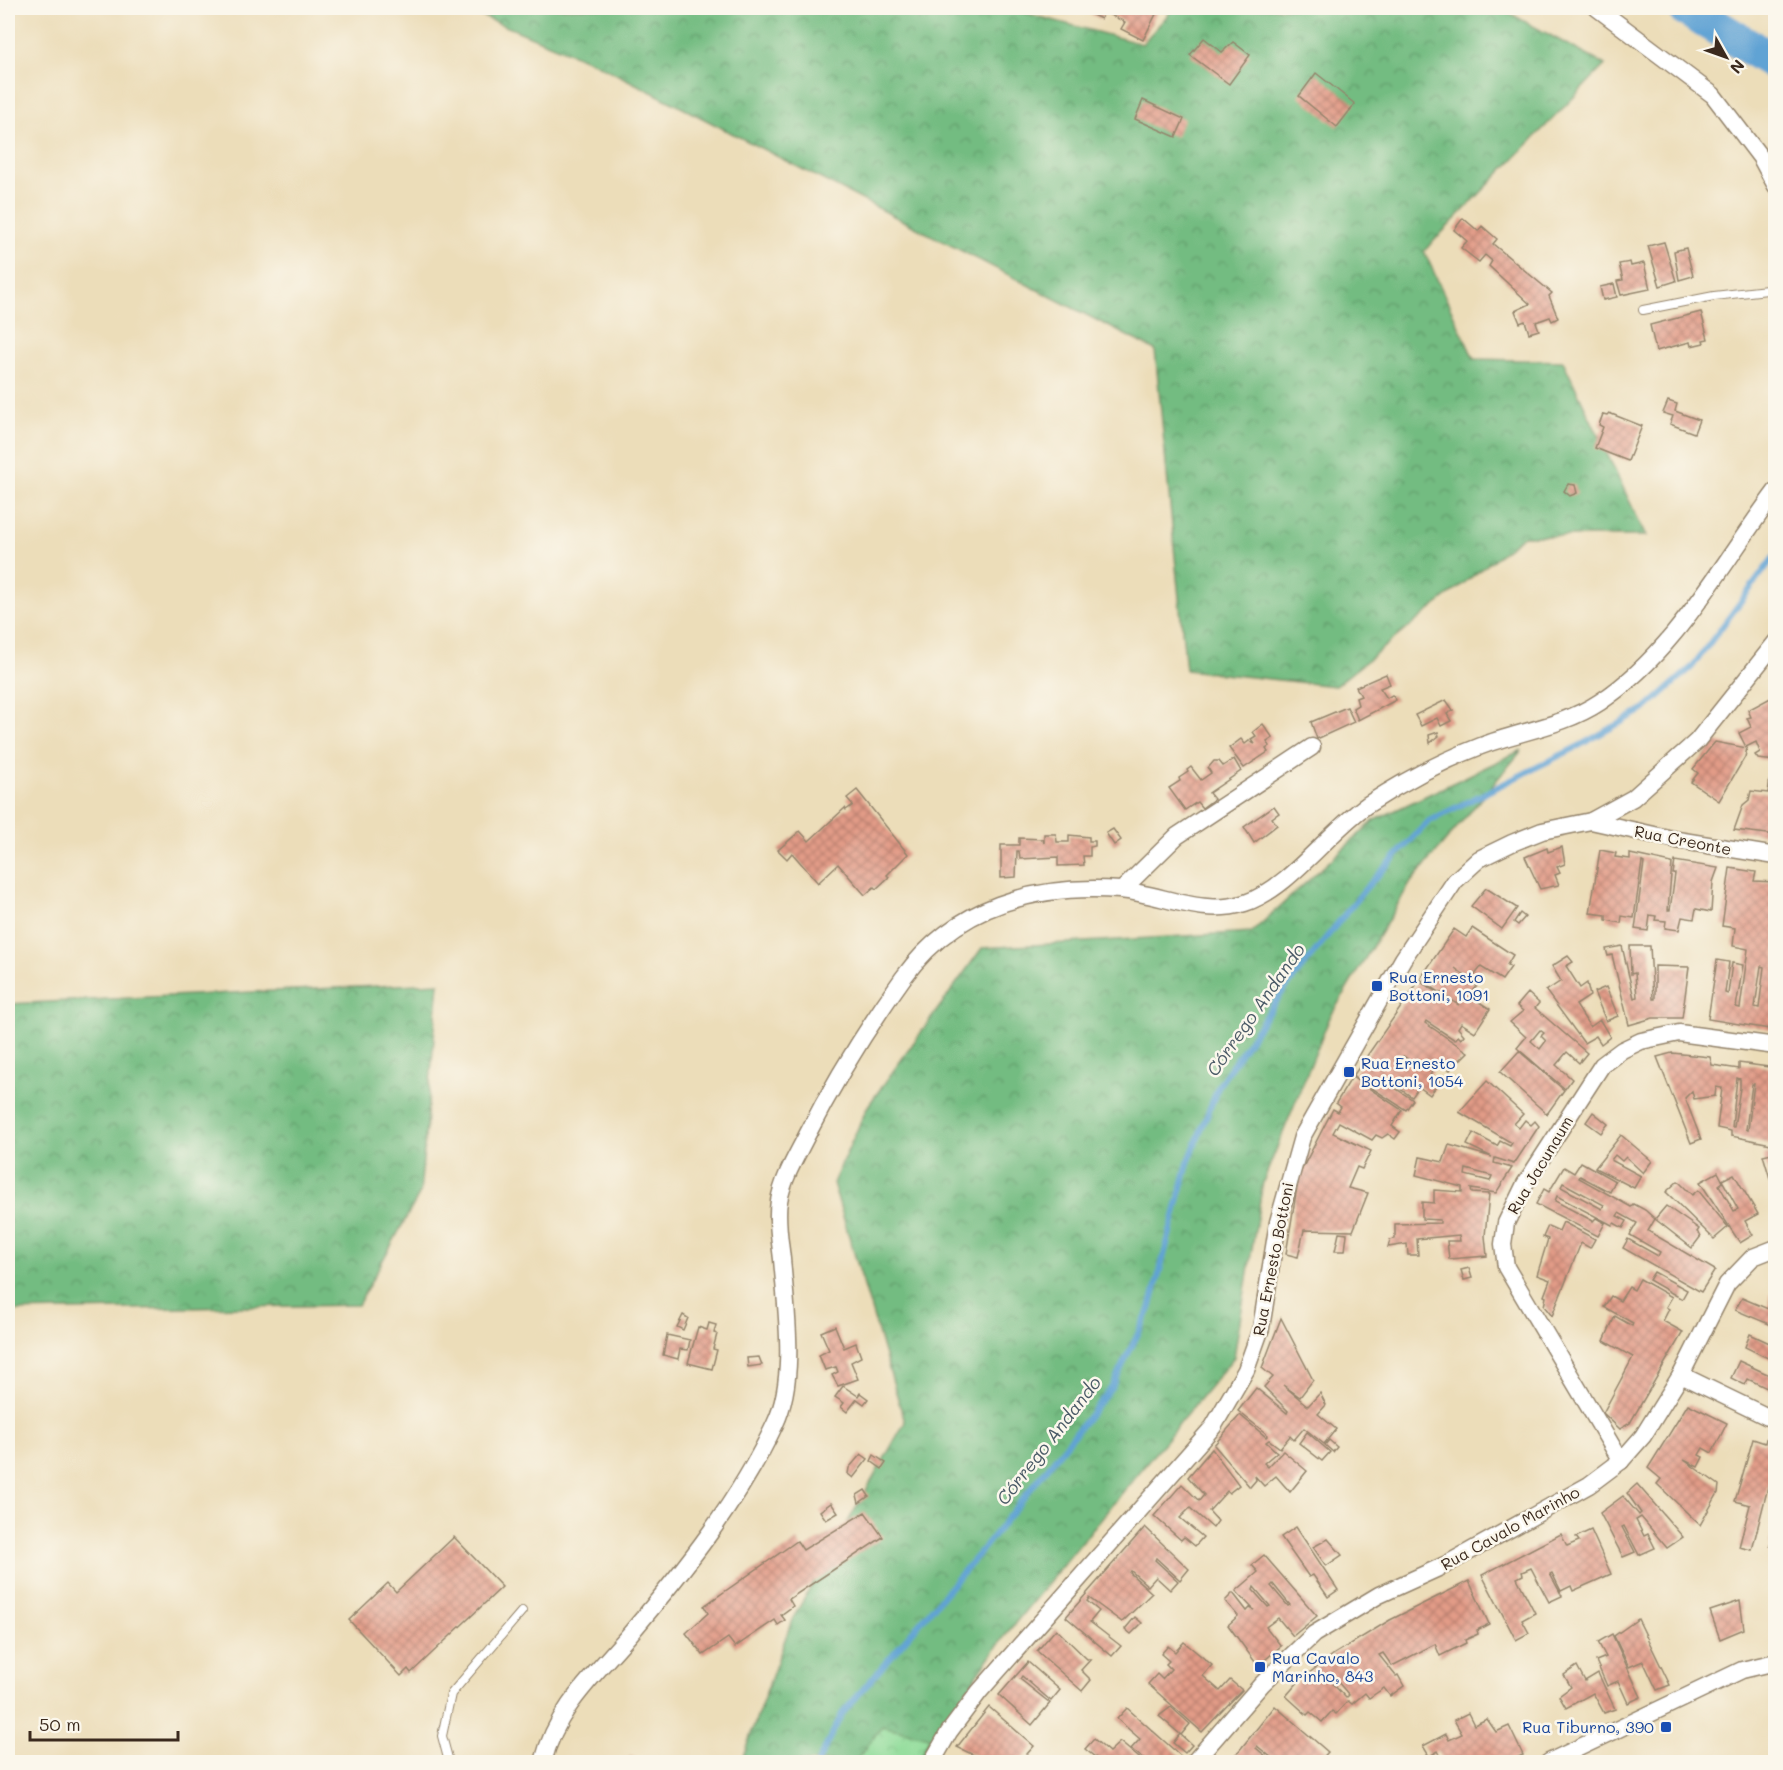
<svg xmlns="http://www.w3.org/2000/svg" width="1783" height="1770" viewBox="0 0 1783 1770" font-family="Mali,sans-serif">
	<defs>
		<pattern id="forest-crowns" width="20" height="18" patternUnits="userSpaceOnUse" patternTransform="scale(1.5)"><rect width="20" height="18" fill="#73bc81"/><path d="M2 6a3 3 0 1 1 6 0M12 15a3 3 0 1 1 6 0" fill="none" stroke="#609969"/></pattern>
		<pattern id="park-crowns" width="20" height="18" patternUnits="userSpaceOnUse" patternTransform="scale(1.5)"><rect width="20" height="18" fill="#8fdc99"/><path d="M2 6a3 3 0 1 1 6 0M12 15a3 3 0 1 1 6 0" fill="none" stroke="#7cbd83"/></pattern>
		<pattern id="building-cross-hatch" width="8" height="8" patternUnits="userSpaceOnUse" patternTransform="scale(1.5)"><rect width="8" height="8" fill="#e29b87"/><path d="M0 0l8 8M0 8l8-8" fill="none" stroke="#b87f6e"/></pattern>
	</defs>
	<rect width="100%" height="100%" fill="#fbf7ec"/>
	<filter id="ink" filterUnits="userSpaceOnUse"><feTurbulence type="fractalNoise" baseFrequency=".0167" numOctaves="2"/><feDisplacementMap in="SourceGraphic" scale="12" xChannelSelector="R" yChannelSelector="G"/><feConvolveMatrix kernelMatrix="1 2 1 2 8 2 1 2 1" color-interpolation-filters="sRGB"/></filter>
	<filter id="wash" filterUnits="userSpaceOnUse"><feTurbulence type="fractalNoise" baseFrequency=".008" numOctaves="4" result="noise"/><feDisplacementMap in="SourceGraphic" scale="24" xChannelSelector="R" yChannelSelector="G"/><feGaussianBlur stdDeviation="1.35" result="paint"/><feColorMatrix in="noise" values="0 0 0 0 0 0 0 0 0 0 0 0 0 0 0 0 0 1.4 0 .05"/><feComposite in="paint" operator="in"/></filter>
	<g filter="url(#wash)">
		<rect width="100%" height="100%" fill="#ecddb9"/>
		<g fill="url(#forest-crowns)" stroke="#577350" stroke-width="1.5">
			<path d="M462 8H1007L1142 44 1174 8H1500L1605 65 1424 251 1474 359 1563 361 1646 536H1523L1335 686 1186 670 1155 350 597 64Z"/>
			<path d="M1522 750 1411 882 1330 1017 1263 1182 1234 1357 1007 1633 935 1735 924 1762H741L792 1620 905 1422 833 1183 868 1106 982 948 1252 932 1375 820Z"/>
			<path d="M439 983 420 1193 358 1305 8 1311V1004Z"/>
		</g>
		<path fill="url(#park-crowns)" stroke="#65835c" stroke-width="1.5" d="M882 1726 929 1737 918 1762H855Z"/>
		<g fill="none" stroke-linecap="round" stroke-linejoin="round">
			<path stroke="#60a3d4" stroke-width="6" d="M818 1762 842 1714 986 1545 1112 1387 1150 1309 1188 1163 1219 1085 1278 998 1365 889 1429 821 1577 747 1645 709 1692 667 1776 554"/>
			<path stroke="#60a3d4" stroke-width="36" d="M1685 8 1776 63"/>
		</g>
		<g id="blocks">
			<g fill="url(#building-cross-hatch)" fill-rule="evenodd">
				<path d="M1078 8H1136L1146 12 1148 8 1157 12 1143 40 1121 29 1125 22 1104 12 1101 19Z"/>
				<path d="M1204 38 1222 52 1233 42 1250 55 1229 84 1190 55Z"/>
				<path d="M1316 73 1355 104 1337 127 1299 96Z"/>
				<path d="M1143 100 1184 119 1176 137 1135 119Z"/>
				<path d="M1463 218 1478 231 1482 226 1497 239 1493 244 1552 293 1549 296 1558 318 1552 321 1550 317 1536 322 1539 330 1529 333 1525 321 1520 323 1515 311 1530 304 1489 266 1492 261 1485 255 1479 262 1461 248 1467 241 1454 230Z"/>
				<path d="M1664 242 1676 281 1660 286 1648 246Z"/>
				<path d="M1686 248 1693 276 1679 280 1674 251Z"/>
				<path d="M1630 262 1631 266 1644 263 1650 289 1621 295 1617 281 1623 280 1619 264Z"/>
				<path d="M1614 284 1617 297 1603 300 1600 287Z"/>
				<path d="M1701 312 1708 339 1703 340 1704 343 1691 346 1690 342 1656 351 1650 325Z"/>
				<path d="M1668 401 1677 404 1675 411 1699 420 1694 433 1670 424 1673 416 1663 413Z"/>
				<path d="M1609 413 1642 426 1628 461 1595 448 1603 427 1599 425 1603 414 1607 415Z"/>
				<path d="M1568 484 1575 485 1577 493 1570 496 1564 491Z"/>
				<path d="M1386 674 1390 684 1380 688 1387 698 1392 695 1396 700 1358 720 1353 708 1358 705 1356 698 1361 696 1356 687Z"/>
				<path d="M1776 695V761L1758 759 1755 755 1760 752 1756 742 1746 747 1739 733 1751 727 1747 718 1751 717 1748 710Z"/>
				<path d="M1446 700 1453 710 1447 714 1451 721 1441 726 1437 718 1421 726 1415 715Z"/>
				<path d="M1347 707 1354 722 1317 739 1311 722Z"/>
				<path d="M1263 724 1273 738 1267 742 1270 746 1266 749 1268 752 1244 768 1229 748 1241 739 1245 744 1249 741 1255 744 1251 739 1256 736 1253 732Z"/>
				<path d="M1438 732 1439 736 1430 743 1429 735Z"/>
				<path d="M1715 742 1747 748 1745 757 1719 801 1691 782 1698 773 1693 769Z"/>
				<path d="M1234 759 1241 771 1209 793 1214 799 1202 808 1197 802 1185 810 1169 788 1180 781 1179 778 1188 772 1187 770 1191 767 1201 780 1211 773 1208 768 1214 761H1219L1223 766Z"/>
				<path d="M1770 777 1776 778V835L1734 830 1743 805 1749 800 1751 791 1768 793Z"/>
				<path d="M857 790 908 854 887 875 889 877 876 889 874 887 865 895 838 864 818 883 792 853 787 859 778 850 800 831 809 841 845 808 846 810 853 805 847 798Z"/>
				<path d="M1274 806 1279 813 1272 818 1277 825 1254 843 1244 827Z"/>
				<path d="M1113 829 1121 840 1114 845 1106 833Z"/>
				<path d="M1044 834H1056L1057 842H1069V835L1089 837V841H1095V846L1090 847V856H1083L1084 865 1058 866V857L1020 859 1019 851H1017L1016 877 1001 878V845H1019V838L1043 839 1044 843Z"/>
				<path d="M1562 847 1565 864 1557 867 1560 873 1555 875 1559 885 1540 889 1525 857 1547 848 1548 852Z"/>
				<path d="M1600 850 1616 853 1615 857 1630 859V854L1672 863 1668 910H1670L1675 874H1673L1675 861 1718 868 1713 882 1711 912 1696 909 1694 919 1682 917 1679 930 1665 928 1666 921 1655 920 1656 916 1650 915 1648 931 1635 929 1644 863 1642 862 1634 918 1622 916 1621 923 1606 920V915L1590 913Z"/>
				<path d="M1730 868 1756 872 1754 881 1776 882V1030L1708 1019 1717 960 1729 962 1725 993 1728 994 1732 963 1743 965 1736 1007 1740 1008 1748 949 1733 946 1735 928 1722 926ZM1761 966 1764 967 1759 1008 1755 1007Z"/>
				<path d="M1486 888 1517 908 1502 929 1471 906Z"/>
				<path d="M1520 913 1525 917 1518 925 1514 922Z"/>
				<path d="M1472 928 1513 955 1507 965 1511 967 1502 980 1481 967 1471 980 1455 968 1477 986 1470 996 1490 1009 1475 1032 1461 1023 1458 1028 1464 1035 1461 1039 1458 1036 1455 1040 1426 1021 1425 1023 1468 1052 1450 1070 1438 1062 1430 1075 1440 1081 1430 1095 1419 1087 1412 1097 1393 1084 1392 1086 1413 1100 1406 1110 1353 1076 1419 981 1459 1005 1420 979 1454 929 1466 937ZM1403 1056 1417 1065 1415 1068 1401 1059Z"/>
				<path d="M1622 946 1634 998 1637 997 1635 973 1631 974 1630 946H1650L1653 999H1655V966L1689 967 1682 1018H1653L1629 1025 1612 955 1608 956 1606 949Z"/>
				<path d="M1568 956 1573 962 1566 966 1580 988 1587 983 1590 996 1576 1005 1590 1027 1600 1020 1610 1037 1601 1044 1596 1036 1584 1043 1546 991 1561 981 1552 966Z"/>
				<path d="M1606 987 1618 1016 1606 1021 1594 992Z"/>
				<path d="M1528 993 1539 1003 1535 1008 1587 1053 1579 1063 1567 1052 1556 1065 1572 1079 1565 1089 1517 1048 1526 1037 1510 1022 1523 1011 1517 1006ZM1540 1030 1544 1033 1541 1036 1546 1041 1540 1049 1531 1041Z"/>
				<path d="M1519 1051 1564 1090 1547 1114 1500 1072Z"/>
				<path d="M1672 1053 1710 1057 1712 1065 1739 1069V1063L1776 1068V1145L1731 1136V1131L1717 1128 1722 1088 1716 1087 1715 1096 1694 1099 1692 1091 1685 1098 1701 1139 1691 1143 1657 1057ZM1737 1078 1740 1079V1088L1734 1127H1732ZM1752 1084H1754L1748 1130 1746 1129Z"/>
				<path d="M1352 1077 1402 1110 1392 1126 1400 1132 1395 1139 1388 1134 1382 1138 1376 1135 1372 1140 1339 1122 1333 1133 1371 1151 1362 1169 1357 1167 1348 1188 1368 1193 1353 1231 1304 1230 1298 1257 1286 1254 1299 1175 1333 1109 1338 1112 1341 1107 1336 1103Z"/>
				<path d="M1487 1081 1523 1114 1514 1124 1519 1128 1525 1120 1531 1125 1535 1121 1539 1126 1514 1164 1495 1158 1494 1163 1512 1168 1496 1193 1471 1189 1472 1193 1489 1194 1485 1236 1487 1256 1449 1259 1447 1241H1460L1459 1235 1417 1239 1418 1255H1408L1407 1244 1388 1247 1390 1240 1395 1239V1224L1440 1223V1220L1422 1219V1202L1434 1203V1190L1462 1192V1187L1416 1175 1420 1157 1443 1162 1449 1145 1492 1157 1467 1145 1473 1133 1497 1146 1500 1141 1510 1146 1512 1143 1459 1112ZM1466 1169 1492 1176 1490 1181 1465 1175Z"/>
				<path d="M1593 1112 1608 1124 1601 1133 1586 1122Z"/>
				<path d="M1621 1135 1652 1161 1643 1173 1626 1157 1622 1161 1615 1155 1611 1160 1641 1176 1634 1188 1595 1168Z"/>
				<path d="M1776 1152V1195H1775L1763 1155Z"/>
				<path d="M1581 1162 1615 1181 1610 1192 1580 1176 1579 1178 1631 1207 1634 1204 1645 1210 1655 1219 1648 1231 1715 1270 1701 1292 1623 1248 1628 1239 1658 1256 1660 1252 1630 1235 1637 1223 1619 1213 1617 1216 1627 1221 1623 1228 1614 1223 1612 1225 1557 1196 1555 1201 1593 1221 1596 1218 1605 1223 1598 1236 1536 1204 1544 1189 1549 1192 1564 1167 1574 1173ZM1563 1183 1576 1190 1604 1205 1602 1209 1561 1187Z"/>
				<path d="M1718 1172 1723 1182 1719 1185 1734 1211 1738 1209 1722 1180 1734 1174 1758 1214 1745 1221 1753 1235 1740 1243 1700 1182Z"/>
				<path d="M1678 1181 1692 1195 1698 1190 1728 1227 1714 1239 1666 1192Z"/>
				<path d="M1666 1206 1699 1229 1697 1232 1701 1236 1692 1248 1655 1219Z"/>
				<path d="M1563 1222 1595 1239 1590 1248 1581 1243 1552 1316 1544 1306 1546 1297 1544 1296 1550 1280 1537 1275 1548 1239 1543 1237 1548 1226 1559 1231Z"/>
				<path d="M1339 1233 1347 1234 1345 1251H1335Z"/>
				<path d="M1469 1268 1472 1278 1464 1280 1461 1270Z"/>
				<path d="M1654 1272 1687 1290 1682 1299 1649 1280Z"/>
				<path d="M1640 1279 1672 1297 1666 1307 1669 1309 1663 1321 1683 1332 1630 1423 1620 1429 1603 1413 1633 1357 1604 1341 1615 1316 1632 1326 1633 1323 1604 1307 1611 1296 1620 1301 1629 1287 1634 1290Z"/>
				<path d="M1771 1294 1776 1295V1327L1735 1310 1742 1298 1768 1309Z"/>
				<path d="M683 1315 688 1318 683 1330 677 1327Z"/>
				<path d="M1281 1318 1313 1380 1300 1397 1283 1385 1308 1406 1320 1393 1326 1405 1318 1414 1336 1429 1324 1444 1304 1428 1294 1440 1290 1436 1280 1448 1269 1440 1266 1442 1277 1452 1264 1463 1268 1467 1283 1451 1307 1471 1290 1492 1276 1476 1264 1486 1255 1476 1256 1480 1250 1487 1214 1445 1240 1415 1266 1437 1268 1435 1238 1411 1256 1388 1287 1413 1288 1411 1264 1387 1273 1377 1262 1368Z"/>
				<path d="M709 1323 716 1325 714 1333 717 1334 713 1349 717 1350 712 1369 688 1363 698 1327 707 1330Z"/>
				<path d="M835 1326 844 1348 856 1343 861 1357 851 1362 858 1379 838 1386 832 1375 838 1372 836 1367 825 1370 819 1355 829 1350 821 1332Z"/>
				<path d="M1750 1334 1776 1346V1362L1745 1347Z"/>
				<path d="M667 1335 690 1340 688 1350 680 1349 678 1359 663 1355Z"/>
				<path d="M759 1357 762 1365 748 1367 747 1358Z"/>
				<path d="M1739 1361 1776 1378 1773 1391 1748 1379 1745 1385 1731 1378Z"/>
				<path d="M843 1386 858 1396 860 1393 868 1399 864 1404 857 1399 847 1412 841 1407 844 1403 835 1397Z"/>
				<path d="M1688 1404 1727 1423 1712 1453 1703 1448 1699 1455 1703 1457 1698 1467 1684 1460 1719 1485 1718 1493 1700 1525 1657 1484 1661 1479 1648 1468Z"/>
				<path d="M1307 1432 1330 1452 1322 1461 1299 1443Z"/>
				<path d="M1753 1439 1765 1443 1766 1439 1776 1443V1483L1770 1482 1768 1487 1752 1550 1739 1547 1750 1505 1735 1501Z"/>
				<path d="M1329 1440 1337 1447 1333 1452 1325 1445Z"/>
				<path d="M1212 1449 1239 1485 1229 1493 1227 1491 1209 1511 1218 1521 1213 1528 1190 1508 1180 1518 1203 1537 1195 1546 1184 1537 1181 1540 1154 1516 1182 1484 1199 1501 1204 1495 1188 1477Z"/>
				<path d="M861 1454 868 1459 853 1478 848 1474 849 1468Z"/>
				<path d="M874 1455 886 1463 882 1469 871 1461Z"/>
				<path d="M1637 1484 1683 1537 1667 1548 1641 1517 1636 1520 1644 1536 1648 1534 1655 1548 1639 1555 1624 1526 1622 1527 1635 1552 1623 1557 1600 1513 1623 1496 1639 1515 1641 1513 1627 1493Z"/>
				<path d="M865 1490 869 1496 859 1503 857 1495Z"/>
				<path d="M831 1503 838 1513 826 1520 820 1511Z"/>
				<path d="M865 1512 883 1537 789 1599 793 1606 781 1615 785 1620 778 1625 775 1620 735 1647 728 1638 703 1655 686 1633 708 1613 704 1606 797 1541 803 1550Z"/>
				<path d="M1775 1525H1776V1547L1770 1546Z"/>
				<path d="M1145 1527 1189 1569 1180 1580 1156 1558 1155 1560 1178 1581 1170 1590 1156 1577 1148 1586 1131 1571 1130 1573 1152 1593 1122 1622 1089 1598 1087 1601 1099 1611 1090 1622 1121 1646 1112 1656 1066 1617Z"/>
				<path d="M1296 1527 1338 1590 1328 1597 1313 1575 1309 1577 1281 1537Z"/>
				<path d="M1591 1530 1611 1574 1573 1591 1571 1586 1561 1591 1552 1573 1550 1574 1562 1596 1549 1602 1531 1568 1522 1572 1523 1575 1517 1578 1535 1613 1522 1620 1529 1633 1516 1640 1482 1575 1561 1534 1567 1546 1579 1541 1576 1537Z"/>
				<path d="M454 1537 502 1587 411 1673 408 1669 401 1676 349 1620 388 1583 396 1592Z"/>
				<path d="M1328 1539 1342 1555 1326 1566 1313 1547Z"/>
				<path d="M1264 1555 1317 1616 1293 1636 1278 1618 1266 1627 1281 1646 1258 1666 1228 1625 1238 1616 1225 1601 1233 1593 1247 1611 1250 1608 1254 1610 1236 1591 1258 1572 1252 1565ZM1273 1584 1290 1605 1288 1606 1271 1586ZM1254 1587 1270 1606 1268 1607 1253 1590Z"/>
				<path d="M1469 1581 1489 1624 1477 1630 1478 1634 1465 1640 1466 1643 1440 1656 1435 1644 1392 1666 1383 1653 1379 1655 1396 1676 1398 1675 1404 1686 1390 1696 1384 1688 1369 1698 1365 1693 1352 1704 1348 1701 1336 1714 1332 1711 1322 1722 1310 1712 1307 1715 1286 1696 1300 1680 1334 1654 1390 1620ZM1337 1681 1349 1695 1346 1698 1333 1684Z"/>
				<path d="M1740 1601 1744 1629 1720 1639 1710 1611Z"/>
				<path d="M1135 1617 1142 1623 1131 1634 1125 1629Z"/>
				<path d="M1638 1619 1670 1685 1657 1690 1643 1661 1629 1667 1614 1636Z"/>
				<path d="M1056 1629 1087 1659H1091L1081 1670 1091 1680 1082 1691 1037 1651Z"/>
				<path d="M1612 1634 1641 1697 1628 1703 1618 1681 1607 1686 1596 1661 1606 1657 1598 1642Z"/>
				<path d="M1184 1642 1212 1665 1203 1676 1220 1691 1230 1680 1242 1690 1202 1732 1148 1684 1157 1674 1162 1679 1171 1669 1166 1664 1169 1661 1161 1654 1168 1646 1175 1652Z"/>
				<path d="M1028 1662 1060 1690 1051 1701 1022 1676 1020 1679 1050 1703 1032 1725 999 1695Z"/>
				<path d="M1577 1666 1585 1681 1598 1673 1615 1709 1604 1713 1593 1693 1566 1708 1559 1696 1571 1687 1564 1675Z"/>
				<path d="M1275 1706 1328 1752 1319 1762H1277L1257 1746 1256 1748 1273 1762H1252L1248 1759 1249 1762H1230Z"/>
				<path d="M989 1707 1034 1746 1020 1762H988L957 1747Z"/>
				<path d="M1171 1707 1190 1724 1181 1735 1192 1745 1185 1753 1173 1743 1180 1734 1159 1716Z"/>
				<path d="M1127 1708 1182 1757 1177 1762H1148L1131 1749 1140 1739 1117 1719Z"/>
				<path d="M1468 1713 1474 1725 1487 1719 1496 1732 1509 1726 1523 1755 1507 1762H1444L1438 1751 1430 1756 1435 1762H1419L1428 1754 1423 1746 1446 1734 1449 1740 1462 1734 1454 1720Z"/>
				<path d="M1094 1739 1109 1752 1120 1742 1144 1762H1101L1085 1749Z"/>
				<path d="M630 1756 646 1762H628Z"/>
			</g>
		</g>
	</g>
	<g filter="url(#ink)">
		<use href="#blocks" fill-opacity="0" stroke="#94846c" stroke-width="1.5"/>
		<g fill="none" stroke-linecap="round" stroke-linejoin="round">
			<g stroke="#94846c" stroke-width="10">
				<g id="lane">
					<path d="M1643 310 1714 296 1776 289"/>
					<path d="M449 1762 442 1736 451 1694 522 1611"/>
				</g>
			</g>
			<g stroke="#94846c" stroke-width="19">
				<g id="street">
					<path d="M1597 8 1713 95 1761 158 1776 186"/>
					<path d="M1591 821 1677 840 1776 856"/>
					<path d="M1122 890 1177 836 1312 747"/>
					<path d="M1681 1375 1776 1421"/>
					<path d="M1621 1461 1506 1267 1503 1244 1506 1223 1525 1184 1602 1065 1622 1050 1641 1041 1679 1033 1776 1046"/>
					<path d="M543 1762C557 1707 594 1676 630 1634 684 1570 739 1501 775 1424 797 1378 786 1310 782 1259 780 1241 776 1219 779 1201 783 1178 796 1157 806 1137 834 1082 867 1028 903 978 955 906 1034 884 1120 890 1163 894 1202 917 1245 903 1290 888 1328 832 1367 805 1402 782 1442 761 1481 746 1520 731 1564 726 1600 702 1676 652 1722 563 1776 491"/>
					<path d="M932 1762 949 1732 979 1692 1213 1427 1246 1370 1261 1328 1278 1222 1302 1137 1403 959 1455 881 1479 859 1512 843 1542 831 1591 821 1633 798 1697 741 1776 642"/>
					<path d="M1194 1762 1262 1684 1314 1634 1379 1595 1445 1565 1589 1485 1621 1461 1643 1436 1681 1375 1727 1284 1753 1257 1776 1248"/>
					<path d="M1549 1762 1742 1670 1776 1662"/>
				</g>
			</g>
			<use href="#lane" stroke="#fff" stroke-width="8"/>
			<use href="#street" stroke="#fff" stroke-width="16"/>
		</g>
	</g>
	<g fill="#1a4fb4" stroke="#fbf7ec" stroke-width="2">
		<rect x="1371" y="980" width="12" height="12" rx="3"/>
		<rect x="1343" y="1066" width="12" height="12" rx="3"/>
		<rect x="1254" y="1661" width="12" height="12" rx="3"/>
		<rect x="1660" y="1721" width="12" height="12" rx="3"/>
	</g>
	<g text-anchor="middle" stroke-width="5" stroke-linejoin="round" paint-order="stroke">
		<g font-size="16" fill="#3b2a1e" stroke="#fbf7ec">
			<text transform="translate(1683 840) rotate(11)" y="6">Rua Creonte</text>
			<text transform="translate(1540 1165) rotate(-59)" y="6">Rua Jacunaum</text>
			<text transform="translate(1273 1259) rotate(-79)" y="6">Rua Ernesto Bottoni</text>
			<text transform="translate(1510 1528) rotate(-29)" y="6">Rua Cavalo Marinho</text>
		</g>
		<g font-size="16" fill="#164399" stroke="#fbf7ec" text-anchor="start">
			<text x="1389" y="983">Rua Ernesto<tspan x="1389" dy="18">Bottoni, 1091</tspan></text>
			<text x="1361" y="1069">Rua Ernesto<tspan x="1361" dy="18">Bottoni, 1054</tspan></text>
			<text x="1272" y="1664">Rua Cavalo<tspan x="1272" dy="18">Marinho, 843</tspan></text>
			<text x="1654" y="1733" text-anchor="end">Rua Tiburno, 390</text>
		</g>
		<g font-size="18" font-style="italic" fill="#4a5a67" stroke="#fbf7ec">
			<text transform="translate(1256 1010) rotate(-55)" y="6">Córrego Andando</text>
			<text transform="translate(1049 1441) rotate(-52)" y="6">Córrego Andando</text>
		</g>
	</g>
	<rect width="1783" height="1770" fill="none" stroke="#fbf7ec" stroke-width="30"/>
	<g transform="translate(1726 57) rotate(130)" stroke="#fbf7ec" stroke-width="4.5" paint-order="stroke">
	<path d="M0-4.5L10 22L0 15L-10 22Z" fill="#3b2a1e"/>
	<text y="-9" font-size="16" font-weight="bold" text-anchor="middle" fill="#3b2a1e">N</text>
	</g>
	<path d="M30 1731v9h148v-9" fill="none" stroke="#3b2a1e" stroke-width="3"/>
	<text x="39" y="1731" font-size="18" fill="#3b2a1e" stroke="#fbf7ec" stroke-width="4.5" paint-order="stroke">50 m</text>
</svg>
